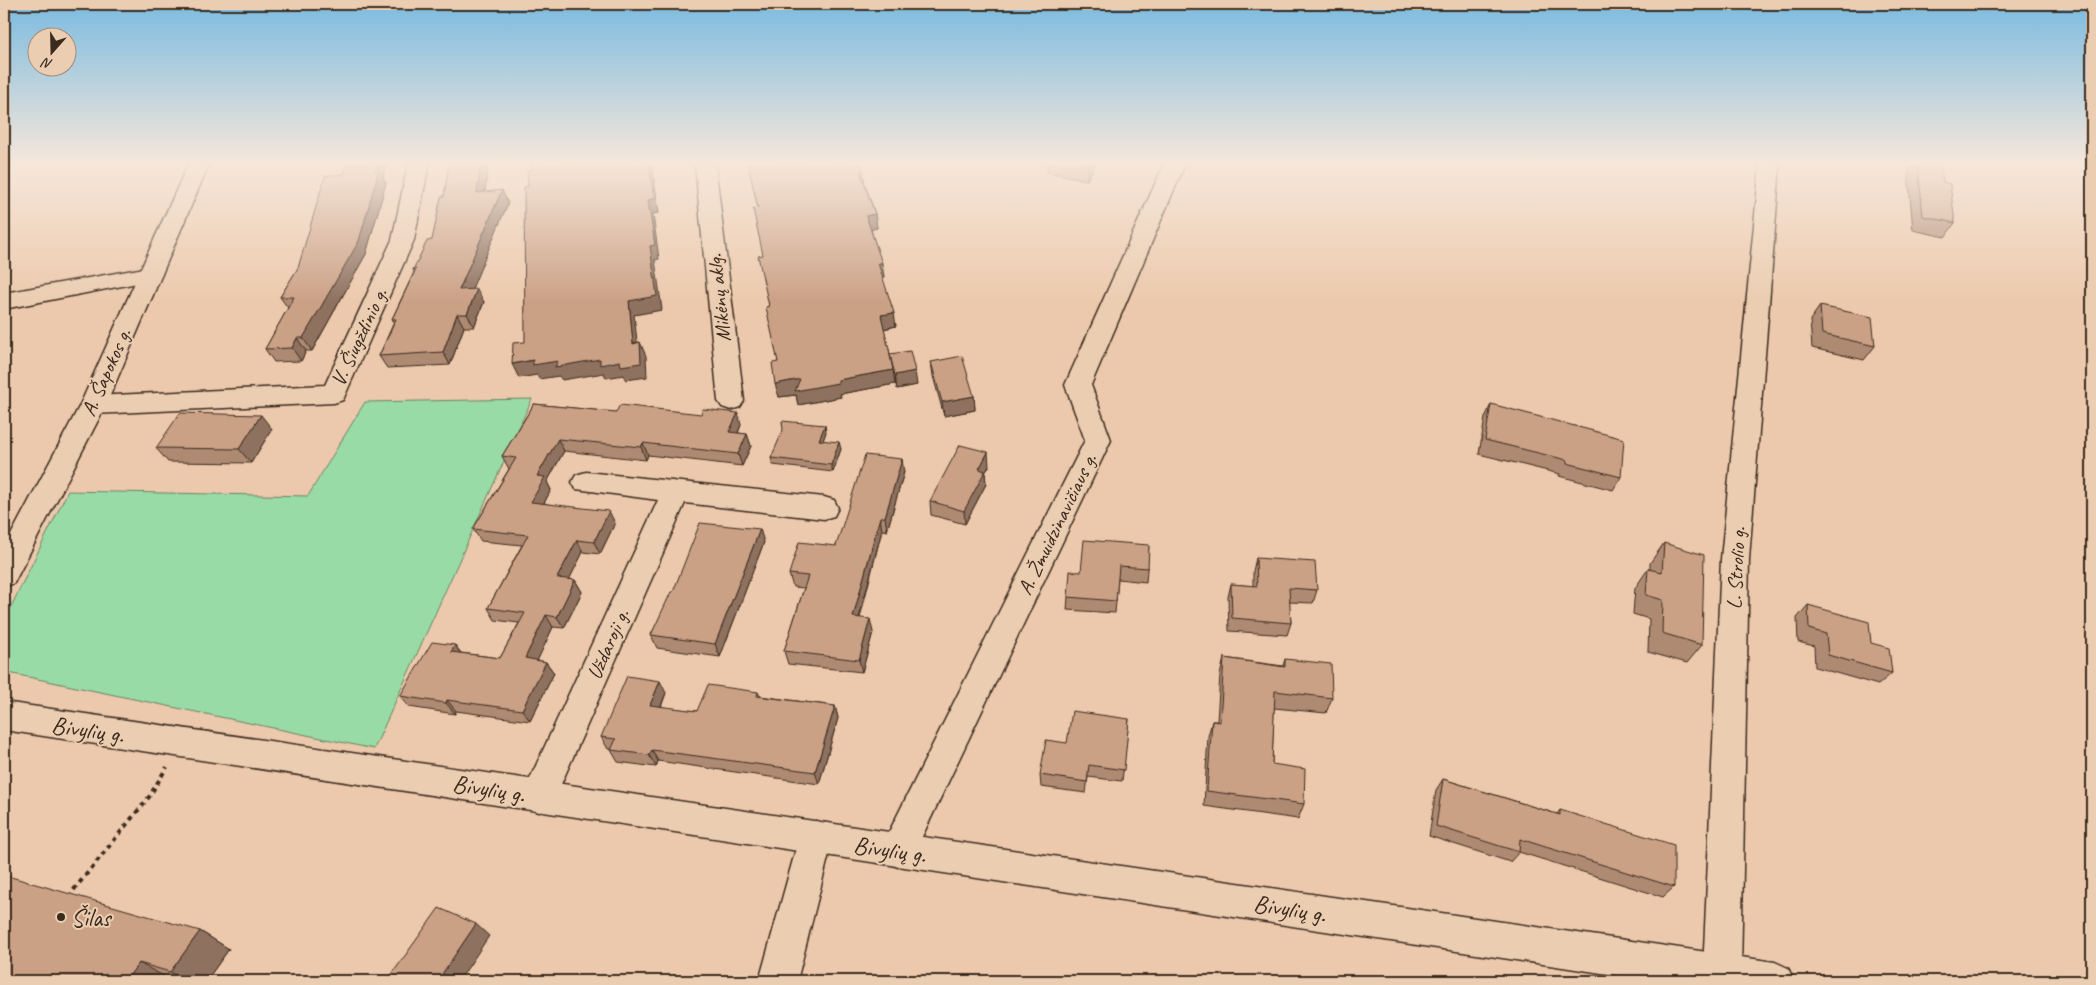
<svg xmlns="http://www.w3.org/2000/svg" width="2096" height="985" viewBox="0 0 2096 985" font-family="Caveat,sans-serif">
	<rect width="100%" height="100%" fill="#ecc9ac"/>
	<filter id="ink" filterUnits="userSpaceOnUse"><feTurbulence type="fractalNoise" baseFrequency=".02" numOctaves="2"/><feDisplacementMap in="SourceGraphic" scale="10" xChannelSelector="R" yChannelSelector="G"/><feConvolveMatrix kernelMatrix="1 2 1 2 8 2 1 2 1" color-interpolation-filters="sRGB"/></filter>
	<g filter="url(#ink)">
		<path fill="#99dba6" stroke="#6a8262" d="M532 399 374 749 4 672V621L68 491 308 496 365 402Z"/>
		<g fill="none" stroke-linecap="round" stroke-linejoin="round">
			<g stroke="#3b2a1e" stroke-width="3">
				<g id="street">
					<path d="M408 164H429L414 240 343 400 334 403 93 414 84 412 80 405 84 398 93 396 325 385 392 240Z"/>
					<path d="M695 164H715L744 401 740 407 731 410 722 407 718 401Z"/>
					<path d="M1164 164H1185L1091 385 1111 440 910 862 898 867 886 862 881 850 886 838 1085 440 1065 385Z"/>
					<path d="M1760 164H1780L1749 559 1741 973 1737 981H1707L1703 973 1721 559Z"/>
					<path d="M150 267 158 269 162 274 158 279 4 309V293Z"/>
					<path d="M586 472 824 497 834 500 838 508 834 516 824 519 685 503 551 807 539 812 527 807 522 796 658 500 576 489 572 482 576 475Z"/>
					<path d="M816 821 828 826 833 838 797 981H759L799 838 804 826Z"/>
				</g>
			</g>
			<g stroke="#3b2a1e" stroke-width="3">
				<g id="secondary">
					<path d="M188 164H209L106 405 14 583 4 587V548L80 405Z"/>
					<path d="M4 702 1775 962 1788 968 1794 981H1654L4 730Z"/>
				</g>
			</g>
			<path stroke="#3b2a1e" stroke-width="4" stroke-dasharray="4.5 4.5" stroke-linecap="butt" d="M68 897 149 797 167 767"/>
			<use href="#street" fill="#ebcdb1" fill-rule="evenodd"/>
			<use href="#secondary" fill="#ebcdb1" fill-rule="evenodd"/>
		</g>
		<g fill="#af8a73" stroke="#3b2a1e">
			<path d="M346 164H386L383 178 386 183 366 254 312 351H306L301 361 274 362 265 349 288 308 280 297 298 268 344 174Z"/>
			<path d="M449 164H488L485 192 508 203 471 289 484 302 474 327H464L450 365 387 368 379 356 394 322 392 319 414 272 413 270 432 240 444 197Z"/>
			<path d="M748 164 865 184 875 214 877 228 871 229 884 277H882L896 326 884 329 890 354 917 385 897 389 894 378 895 384 840 394 841 397 798 405 796 395 779 397 778 362 769 306 758 208Z"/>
			<path d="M1047 164H1095L1087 180 1047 172Z"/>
			<path d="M1913 164H1940L1943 182 1955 223 1945 237 1913 230 1908 173Z"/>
			<path d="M1820 306 1875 346 1864 360 1812 348 1810 320Z"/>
			<path d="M931 362 974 396 975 410 944 416 933 376Z"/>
			<path d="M534 404 741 425 738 433 747 434 751 446 742 466 648 455 646 460 564 451 547 482 551 490 544 503 615 523 600 554 583 552 569 579 575 580 582 592 564 628 553 627 537 660 546 662 554 673 530 721 456 711 455 714 409 707 400 696 455 645 461 653 500 658 519 623 495 620 488 608 522 545 481 541 473 529 509 469 502 456Z"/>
			<path d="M1491 404 1621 477 1613 490 1559 476 1560 474 1479 454 1485 418Z"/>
			<path d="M272 429 251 463 168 462 156 448Z"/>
			<path d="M826 432 823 440 841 449 833 472 773 465 771 458Z"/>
			<path d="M989 466 985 473 986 484 965 524 931 515 930 501Z"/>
			<path d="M904 472 887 531 882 530 860 618 873 632 862 672 788 664 784 651 804 588 793 587 789 574 836 546Z"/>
			<path d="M764 542 720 657 657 648 651 635 673 592Z"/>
			<path d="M1664 543 1702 645 1687 663 1648 652 1649 619 1633 614 1635 588 1648 569H1650V563Z"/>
			<path d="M1149 545 1146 582 1118 579 1115 613 1067 610 1068 597 1081 572Z"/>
			<path d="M1256 558 1317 590 1313 603 1289 602 1291 623 1287 635 1229 631 1228 597 1231 584 1253 586V571Z"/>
			<path d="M1808 605 1871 643 1892 673 1878 685 1815 667 1814 646 1798 642 1797 618Z"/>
			<path d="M1224 658 1283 666 1285 659 1332 698 1326 713 1274 708 1272 764 1304 804 1298 819 1204 806 1208 736 1212 721H1217L1220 675Z"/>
			<path d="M758 692 760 696 835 706 838 718 819 784 658 761 656 767 618 762 611 750V749H608L601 737 666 693 661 707 697 711Z"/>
			<path d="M1129 719 1122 781 1088 777 1086 793 1041 787 1040 775 1067 743Z"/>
			<path d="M1443 779 1557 814 1560 810 1674 887 1663 897 1519 852 1510 862 1429 836 1436 790Z"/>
			<path d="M200 931 229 949 206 981H176L171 980 169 981H4Z"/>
		</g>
		<g fill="#8e715e" stroke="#3b2a1e">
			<path d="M377 164H386L383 178 386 183 366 254 312 351 303 338 375 171Z"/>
			<path d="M481 164H488L483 206 477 193Z"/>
			<path d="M649 164H652L659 213 653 214 659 259 655 260 662 310 634 315 639 358 633 344 629 301 650 246 648 200Z"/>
			<path d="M1089 164H1095L1087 180 1088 166Z"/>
			<path d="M860 171H863L865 184 862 185Z"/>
			<path d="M502 190 508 203 466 303 459 290Z"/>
			<path d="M875 214 877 228 869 230 866 216Z"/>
			<path d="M878 263H882L884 277H880Z"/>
			<path d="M477 289 484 302 474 327 467 314Z"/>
			<path d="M894 313 896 326 883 329 881 315Z"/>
			<path d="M457 314 464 327 450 365 443 352Z"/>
			<path d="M297 338 306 351 301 361 292 348Z"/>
			<path d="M640 342 646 356 647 377 626 380 624 375 606 378 604 373 562 380 559 376 539 379 537 375 519 378 512 364Z"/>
			<path d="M893 370 895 384 840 394 841 397 798 405 796 395 779 397 775 384 800 379 838 380Z"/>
			<path d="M915 371 917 385 897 389 895 375Z"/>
			<path d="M974 396 975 410 944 416 942 402Z"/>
			<path d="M738 413 741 425 733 444 729 432Z"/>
			<path d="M261 415 272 429 251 463 239 449Z"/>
			<path d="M825 425 826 432 821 447 819 440Z"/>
			<path d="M747 434 751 446 742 466 738 454Z"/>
			<path d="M558 439 564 451 547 482 551 490 538 514 531 502 537 476Z"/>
			<path d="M839 442 841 449 833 472 831 465Z"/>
			<path d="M643 443 648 455 646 460 641 447Z"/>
			<path d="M988 452 989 466 985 473 986 484 965 524 964 511 979 469Z"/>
			<path d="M902 459 904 472 887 531 885 517Z"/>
			<path d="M609 511 615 523 600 554 594 542Z"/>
			<path d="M880 517 882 530 856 630 853 617Z"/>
			<path d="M760 529 764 542 720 657 715 644Z"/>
			<path d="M577 540 583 552 564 590 557 578Z"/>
			<path d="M575 580 582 592 564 628 557 617Z"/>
			<path d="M546 615 553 627 533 670 525 658Z"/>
			<path d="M870 619 873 632 862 672 859 660Z"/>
			<path d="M455 645 463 657 451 652Z"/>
			<path d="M546 662 554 673 530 721 522 710Z"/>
			<path d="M660 681 666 693 656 718 650 705Z"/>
			<path d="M447 700 456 711 455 714 446 703Z"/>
			<path d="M835 706 838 718 819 784 815 772Z"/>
			<path d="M652 750 658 761 656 767 649 755Z"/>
			<path d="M476 924 489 936 459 981 442 974Z"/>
			<path d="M200 931 229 949 206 981H187L170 972Z"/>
			<path d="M139 963 171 980 169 981H125Z"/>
		</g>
		<g fill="#cba186" stroke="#3b2a1e">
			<path d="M346 164H377L375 171 379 170 359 241 303 338H297L292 348 265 349 294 297H280L298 268 325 176 344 174Z"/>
			<path d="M449 164H481L477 193 502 190 459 290 477 289 467 314H457L443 352 379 356 396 319H392L416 269 413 270 427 241 432 240 441 197H444Z"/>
			<path d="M531 164H649L654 199 648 200 655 245 650 246 657 296 629 301 633 344 640 342 641 363 621 366 620 361 600 365V359L555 367 558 361 533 365V360L512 364 513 343 525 342 524 187 528 186 527 171 532 170Z"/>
			<path d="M748 164H861L863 171H860L875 214 866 216 882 263H878L894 313 881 315 890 354 910 351 915 371 895 375 890 355 893 370 838 380V383L795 391 800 379 775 384 772 363 778 362 766 307 769 306 758 256 763 255 753 209 758 208Z"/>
			<path d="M1918 164H1940L1943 182 1950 184 1955 223 1923 216Z"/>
			<path d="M1820 306 1872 317 1875 346 1822 334Z"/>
			<path d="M962 356 974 396 942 402 931 362Z"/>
			<path d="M534 404 616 412 620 405 701 414 703 409 738 413 729 432 747 434 738 454 643 443 641 447 558 439 537 476 545 477 531 502 609 511 594 542 577 540 557 578 575 580 557 617 546 615 525 658 546 662 522 710 447 700 446 703 400 696 432 642 455 645 451 652 500 658 525 613 488 608 528 535 473 529 516 458 502 456Z"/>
			<path d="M1491 404 1624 439 1621 477 1567 463V460L1485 440Z"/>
			<path d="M180 413 261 415 239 449 156 448Z"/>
			<path d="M782 421 825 425 819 440 839 442 831 465 771 458 783 430Z"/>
			<path d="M960 445 988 452 979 469 985 471 964 511 930 501Z"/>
			<path d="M865 455 902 459 885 517H880L853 617 870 619 859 660 784 651 808 576 789 574 799 542 836 546Z"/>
			<path d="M700 523 760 529 715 644 651 635 671 592H673Z"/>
			<path d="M1084 540 1149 545 1148 568 1119 566 1116 601 1068 597 1070 571 1081 572Z"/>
			<path d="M1664 543 1704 555 1702 645 1662 633 1663 600 1646 595 1648 569 1662 572Z"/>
			<path d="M1256 558 1315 562 1317 590 1289 588 1291 623 1232 618 1231 584 1257 586Z"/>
			<path d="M1808 605 1869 622 1871 643 1889 648 1892 673 1828 655 1826 634 1809 629Z"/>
			<path d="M1224 658 1285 667V659L1331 664 1332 698 1275 691 1272 764 1305 769 1304 804 1207 791 1212 721 1220 722Z"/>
			<path d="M627 676 660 681 650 705 697 711 708 685 758 692 757 696 835 706 815 772 652 750 649 755 611 750 616 739 601 737Z"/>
			<path d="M1072 711 1129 719 1124 770 1089 765 1087 782 1040 775 1046 740 1067 743Z"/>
			<path d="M1443 779 1560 815V810L1674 845V887L1520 839 1519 852 1436 826Z"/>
			<path d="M4 875 200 931 170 972 139 963 125 981H4Z"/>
			<path d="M439 908 476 924 442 974 460 981H387Z"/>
		</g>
	</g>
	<linearGradient id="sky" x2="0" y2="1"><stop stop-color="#7bbbe0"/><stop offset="0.54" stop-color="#f6e7da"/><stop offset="1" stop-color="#f6e7da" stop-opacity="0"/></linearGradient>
	<rect width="2096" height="302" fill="url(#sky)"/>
	<circle fill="#3b2a1e" stroke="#ebcdb1" stroke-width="2" cx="61" cy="917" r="5"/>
	<g text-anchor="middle" stroke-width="4" stroke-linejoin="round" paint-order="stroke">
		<g font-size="21" fill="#3b2a1e" stroke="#ebcdb1">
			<text transform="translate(719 298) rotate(-96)" y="7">Mikėnų aklg.</text>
			<text transform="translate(359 337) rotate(-65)" y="7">V. Šiugždinio g.</text>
			<text transform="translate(106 372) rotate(-66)" y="7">A. Šapokos g.</text>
			<text transform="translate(1057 524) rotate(-64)" y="7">A. Žmuidzinavičiaus g.</text>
			<text transform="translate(1736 568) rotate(-87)" y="7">L. Strolio g.</text>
			<text transform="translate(608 644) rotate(-66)" y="7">Uždaroji g.</text>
		</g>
		<g font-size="25" fill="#3b2a1e" stroke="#ebcdb1">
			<text transform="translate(88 729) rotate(8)" y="9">Bivylių g.</text>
			<text transform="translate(489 788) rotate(9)" y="9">Bivylių g.</text>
			<text transform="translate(890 849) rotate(8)" y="9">Bivylių g.</text>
			<text transform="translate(1290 908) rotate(9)" y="9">Bivylių g.</text>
		</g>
		<g font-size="25" fill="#3b2a1e" stroke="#ebcdb1" text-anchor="start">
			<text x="71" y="926">Šilas</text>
		</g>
	</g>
	<rect width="2096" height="985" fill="none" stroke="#ebcdb1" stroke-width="20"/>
	<rect x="10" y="10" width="2076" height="965" fill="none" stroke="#3b2a1e" stroke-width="2" filter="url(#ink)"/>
	<g transform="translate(52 52) rotate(200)"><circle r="24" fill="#ebcdb1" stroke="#a58c76"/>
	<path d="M0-4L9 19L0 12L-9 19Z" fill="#3b2a1e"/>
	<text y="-8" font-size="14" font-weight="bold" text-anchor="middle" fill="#3b2a1e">N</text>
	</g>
</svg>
